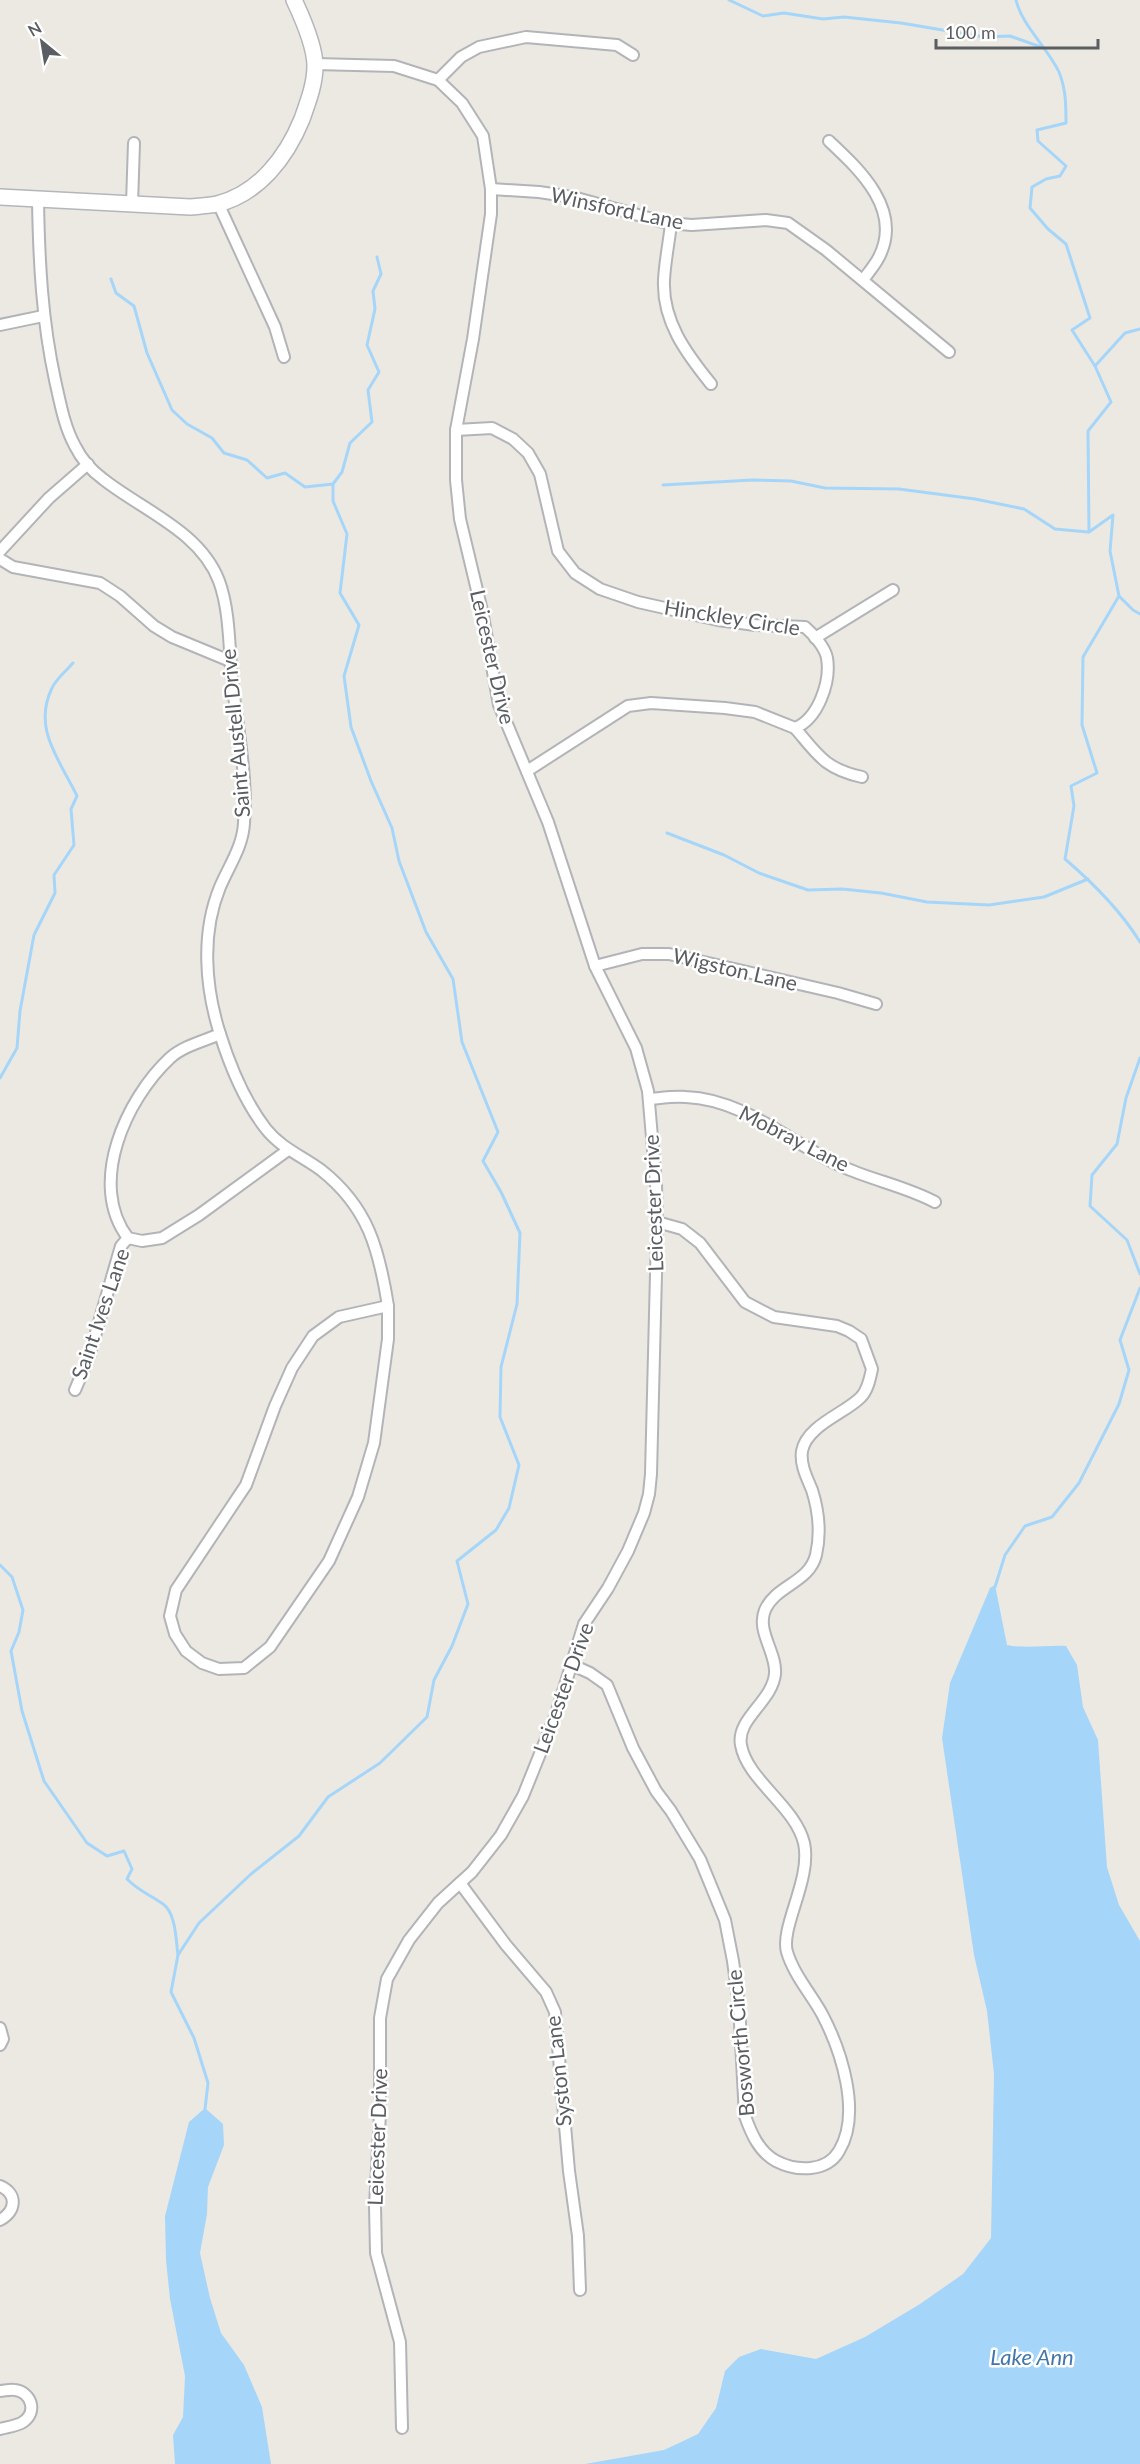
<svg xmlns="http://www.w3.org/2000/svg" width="1140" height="2464" viewBox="0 0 1140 2464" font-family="Lato,sans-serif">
	<rect width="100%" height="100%" fill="#ece9e2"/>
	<g fill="#a5d6f9">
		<path d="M995 1585 1007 1645C1026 1649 1046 1645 1066 1646L1077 1665 1083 1707 1098 1740 1107 1867 1119 1905 1140 1941V2464H585L664 2450 698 2434 716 2408 725 2371 739 2357 761 2349 816 2359 865 2337 920 2304 963 2274 991 2238 994 2074 987 2011 974 1955 942 1738 950 1683 990 1588Z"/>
		<path d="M205 2108 223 2124 224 2145 208 2187 207 2214 200 2253 210 2298 221 2333 244 2365 262 2407 271 2464H175L173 2435 183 2417 185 2376 170 2299 166 2260 165 2216 189 2122Z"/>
	</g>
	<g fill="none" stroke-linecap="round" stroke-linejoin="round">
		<g stroke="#a5d6f9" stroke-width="3">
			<path d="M729 0 763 16 784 13 823 19 844 17 901 23 984 37 1010 36 1041 47"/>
			<path d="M1016 0C1022 26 1048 48 1059 72 1066 89 1066 106 1066 123L1037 130 1038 141 1066 166 1060 176 1046 179 1032 187 1030 208 1048 229 1066 244 1090 318 1072 330 1095 366 1111 402 1088 431 1089 532 1113 515 1110 551 1119 596 1083 657 1082 725 1097 773 1071 786 1074 806 1065 859C1093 883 1121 911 1140 942"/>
			<path d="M111 279 116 293 134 306 147 353 172 410 187 424 212 438 224 453 247 460 267 478 285 473 305 487 333 484"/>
			<path d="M1095 366 1125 333 1140 329"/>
			<path d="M663 485 752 480 791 481 825 488 899 489 975 499 1024 509 1055 529 1088 532"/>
			<path d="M1119 596 1133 610 1140 614"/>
			<path d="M667 833 724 855 759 873 808 890 842 889 881 893 927 902 989 905 1044 897 1088 879"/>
			<path d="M1140 1058 1126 1098 1117 1144 1092 1175 1090 1206 1127 1240 1140 1274"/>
			<path d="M0 1078 17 1048 20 1011 34 935 55 893 54 875 74 845 71 809 77 796C60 760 32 729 52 688 56 679 66 671 73 663"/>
			<path d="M0 1565 12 1577 23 1610 19 1632 11 1651 22 1711 44 1781 87 1843 107 1856 124 1851 132 1869 127 1879C140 1892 149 1894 163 1904 176 1913 176 1941 178 1955"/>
			<path d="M995 1587 1005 1555 1025 1526 1052 1517 1079 1483 1119 1404 1129 1370 1120 1340 1140 1288"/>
			<path d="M205 2109 208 2083 194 2038 171 1992 178 1955 199 1923 251 1874 299 1836 328 1797 380 1763 427 1717 434 1680 452 1646 468 1604 457 1561 496 1530 509 1508 519 1465 500 1417 501 1367 517 1304 520 1233 501 1192 483 1161 498 1132 462 1042 453 979 426 932 399 861 392 828 371 781 351 727 344 676 359 625 340 593 347 534 333 501V484L342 472 350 443 372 422 368 390 379 372 367 345 375 309 373 291 381 274 377 257"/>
		</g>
		<g stroke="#b2b4b8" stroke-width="14">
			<g id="minor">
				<path d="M315 64 394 66 438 80 462 103 483 136 491 189V214L473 339 456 430V480L460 519 482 611 499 705 548 822 595 966 636 1048 648 1091 656 1184 657 1234 651 1474 649 1494 644 1513 628 1551 608 1588 584 1624 556 1714 523 1796 501 1835 472 1872 438 1903 409 1940 387 1979 380 2018V2113L375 2206 376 2253 400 2342 402 2428"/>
				<path d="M438 80 461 57 479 47 526 37 617 45 633 55"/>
				<path d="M829 141C860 170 903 210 879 257 875 265 868 273 863 280"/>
				<path d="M491 189 539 192 573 197 667 223 692 225 766 220 788 223 826 250 949 352"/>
				<path d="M38 200C39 262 42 320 55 380 60 402 64 426 75 446 81 458 92 471 103 479 142 510 200 531 219 581 230 611 229 648 232 680 237 724 248 779 244 823 243 846 229 866 220 887 201 933 205 987 220 1034 230 1066 245 1102 266 1129 281 1148 302 1156 321 1170 368 1207 379 1249 388 1306"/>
				<path d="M218 203 275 327 284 357"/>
				<path d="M132 204 134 143"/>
				<path d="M671 224C669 242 665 261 664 280 662 321 686 353 711 384"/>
				<path d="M0 325 43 316"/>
				<path d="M456 430 492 428 513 439 528 453 540 474 558 551 575 573 600 589 638 602 718 620 755 625 805 627C813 634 825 647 827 658 831 682 818 719 795 728L755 712 725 708 651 703 628 706 527 771"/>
				<path d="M0 551 49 498 88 464"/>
				<path d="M0 559 13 567 100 583 120 596 154 626 172 637 230 661"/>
				<path d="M815 638 893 590"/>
				<path d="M795 728C818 755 825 769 862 777"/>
				<path d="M595 966 642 954H669L838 993 876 1004"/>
				<path d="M220 1034C204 1041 183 1046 170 1058 126 1099 87 1184 128 1238L142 1241 162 1238 199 1215 288 1150"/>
				<path d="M649 1099C661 1098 674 1096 686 1097 743 1099 791 1143 841 1166 871 1180 905 1186 935 1202"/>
				<path d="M388 1306V1339L374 1443 358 1497 329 1561 270 1647 244 1668 219 1669 202 1663 186 1651 175 1634 170 1616 176 1590 246 1485 275 1406 292 1368 313 1336 339 1317Z"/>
				<path d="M75 1390 89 1357 121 1246 128 1238"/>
				<path d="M570 1664 590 1673 607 1685 633 1748 656 1791 671 1811 700 1859 725 1920 733 1961 739 2005 745 2116C751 2133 759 2152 776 2161 797 2172 827 2172 839 2151 862 2113 841 2050 822 2014 811 1994 794 1975 787 1952 780 1927 812 1879 804 1843 795 1806 747 1780 741 1745 736 1719 772 1702 775 1674 777 1653 756 1631 765 1610 776 1585 809 1583 816 1555 821 1533 819 1512 812 1490 807 1478 800 1465 802 1451 807 1425 846 1413 861 1397 868 1390 870 1378 872 1369L861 1339 849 1331 837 1326 774 1317 745 1302 700 1243 682 1229 657 1222"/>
				<path d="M460 1883 506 1945 546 1992 555 2012 569 2171 578 2236 580 2290"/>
				<path d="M0 2028 3 2039 0 2045"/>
				<path d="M0 2186C18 2194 16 2211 0 2220"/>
				<path d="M0 2391C4 2391 10 2389 15 2390 31 2392 38 2412 23 2422 17 2426 7 2427 0 2429"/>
			</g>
		</g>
		<g stroke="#b3b6bb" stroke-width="18">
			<path id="secondary" d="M0 197 190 207C198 206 208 206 217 204 259 194 287 156 302 119 308 102 315 84 315 66 315 47 302 17 294 0"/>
		</g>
		<use href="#minor" stroke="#fff" stroke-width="10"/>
		<use href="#secondary" stroke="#fff" stroke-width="15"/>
	</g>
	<g text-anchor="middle" stroke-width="5" stroke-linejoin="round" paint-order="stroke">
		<g font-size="21" fill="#5a5d61" stroke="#fff">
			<text transform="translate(617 209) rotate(12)" y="7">Winsford Lane</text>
			<text transform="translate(732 618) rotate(9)" y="7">Hinckley Circle</text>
			<text transform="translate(492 657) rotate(77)" y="7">Leicester Drive</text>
			<text transform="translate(236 733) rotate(-95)" y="7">Saint Austell Drive</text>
			<text transform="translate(735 970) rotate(13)" y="7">Wigston Lane</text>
			<text transform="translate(794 1139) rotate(27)" y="7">Mobray Lane</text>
			<text transform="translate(654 1203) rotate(-92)" y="7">Leicester Drive</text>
			<text transform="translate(101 1314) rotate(-71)" y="7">Saint Ives Lane</text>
			<text transform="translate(564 1688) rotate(-70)" y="7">Leicester Drive</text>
			<text transform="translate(741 2043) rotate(-95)" y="7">Bosworth Circle</text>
			<text transform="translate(559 2071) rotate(-96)" y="7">Syston Lane</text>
			<text transform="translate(378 2137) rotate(-88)" y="7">Leicester Drive</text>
		</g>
		<g font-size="22" font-style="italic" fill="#4477a9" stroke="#fff">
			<text x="1032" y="2365">Lake Ann</text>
		</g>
	</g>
	<g transform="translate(42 42) rotate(330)" stroke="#ffffff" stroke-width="4.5" paint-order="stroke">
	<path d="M0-4.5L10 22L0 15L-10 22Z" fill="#5a5d61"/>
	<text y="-9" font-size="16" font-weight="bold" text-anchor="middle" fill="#5a5d61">N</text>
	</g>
	<path d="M936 39v9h162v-9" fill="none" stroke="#5a5d61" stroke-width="3"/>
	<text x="945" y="39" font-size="18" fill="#5a5d61" stroke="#ffffff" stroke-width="4.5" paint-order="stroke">100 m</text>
</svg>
